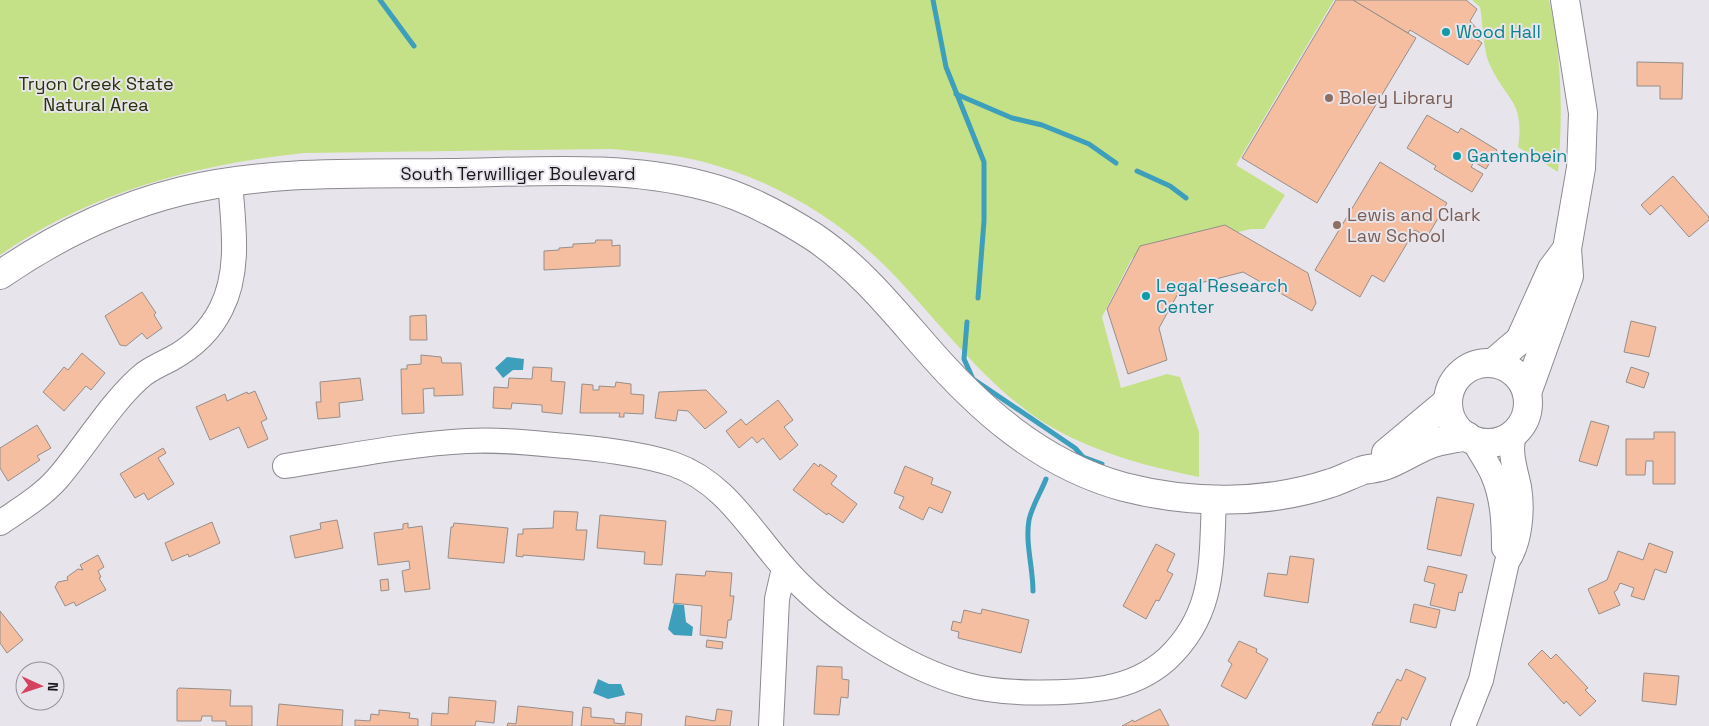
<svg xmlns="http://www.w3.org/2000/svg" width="1709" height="726" viewBox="0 0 1709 726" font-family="'Space Grotesk',sans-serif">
	<rect width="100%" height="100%" fill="#e8e4ec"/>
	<g fill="#c5e187">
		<path d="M0 0H1334L1236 165 1285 195 1264 229H1251L1132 258 1102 317 1121 388 1167 374 1180 377 1199 432V477C1141 465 1084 450 1034 416 979 377 939 322 893 274 842 221 776 181 704 162 674 154 642 152 611 149L304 153C194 165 93 191 0 255Z"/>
		<path d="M1472 0H1549C1562 57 1563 114 1558 172L1518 147C1525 100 1506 101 1490 65 1483 51 1483 23 1480 7Z"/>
	</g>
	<g fill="#3e9fbc">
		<path d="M507 357 524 359 523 370H513L503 378 495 368Z"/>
		<path d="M674 604 684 605 686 622 693 627 692 636 674 635 668 629Z"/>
		<path d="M598 679 609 684H621L625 695 608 699 593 693Z"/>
	</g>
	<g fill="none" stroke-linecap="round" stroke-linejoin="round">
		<g stroke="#3e9fbc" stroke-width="5">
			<path d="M380 0 414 46"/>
			<path d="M933 0 946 67 984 162V221L978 298"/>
			<path d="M956 94 1012 118 1042 125 1089 144 1116 163"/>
			<path d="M1137 171 1170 186 1186 198"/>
			<path d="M967 322 964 359 973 379 1075 448 1083 457 1102 464"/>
			<path d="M1033 591C1033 567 1025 543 1029 520 1032 506 1041 492 1046 479"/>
		</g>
	</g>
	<g fill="#f5bea1" stroke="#968e8a">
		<path d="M1336 0H1353L1416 38 1317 203 1242 158Z"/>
		<path d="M1353 0H1466L1477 9 1470 21 1479 31 1475 38 1482 43 1468 65 1410 30 1408 33Z"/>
		<path d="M1637 62 1683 63 1682 99H1660V86H1637Z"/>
		<path d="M1427 115 1458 133 1461 128 1497 150 1486 169 1474 162 1471 167 1483 174 1472 192 1434 169 1436 166 1407 148Z"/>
		<path d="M1380 162 1447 203 1427 237 1415 230 1384 282 1372 275 1360 297 1315 270Z"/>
		<path d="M1673 176 1709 217V220L1689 237 1661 205 1650 215 1641 205Z"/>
		<path d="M1225 225 1308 273 1316 303 1312 311 1243 272 1181 288 1159 328 1167 360 1128 374 1107 309 1140 246Z"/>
		<path d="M596 240H612V246L620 245V266L544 270V251L559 250V248L573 247V244L595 243Z"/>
		<path d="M142 292 156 313 154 315 162 328 147 339 142 333 126 346 120 345 105 316Z"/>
		<path d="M426 315 427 340H410V316Z"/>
		<path d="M1631 321 1656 327 1649 357 1624 352Z"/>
		<path d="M82 353 105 373 91 390 86 386 64 411 43 392 64 367 68 370Z"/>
		<path d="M421 355 441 357 442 363H461L463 395 434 396V388L423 389 424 413 402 414 401 369H407V365L421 364Z"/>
		<path d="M533 367 552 368 551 381 565 382 562 414 542 412V405L512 403 511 409 493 408 494 387 508 388 509 378 532 379Z"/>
		<path d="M1631 367 1649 373 1644 388 1626 382Z"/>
		<path d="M360 378 363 400 339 403 340 417 318 419 316 402H321L320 382Z"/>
		<path d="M616 382 631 384V394L644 395 643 414 624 413V417H619L620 413H580L582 384 593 385V390H599V386L615 387Z"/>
		<path d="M706 390 727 412 705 429 688 411 678 410 676 421 655 418 659 392Z"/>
		<path d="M255 391 267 419 261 422 268 439 248 448 239 427 210 440 196 407 225 394 227 401 247 392 248 394Z"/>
		<path d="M778 400 793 420 784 427 798 445 780 460 763 438 757 443 752 437 739 448 726 431 741 419 746 425Z"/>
		<path d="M1591 421 1609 426 1597 466 1579 461Z"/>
		<path d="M37 425 51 448 37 456 40 460 8 481 0 468V448Z"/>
		<path d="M1654 432H1675V484H1653V461H1646L1645 475H1626V439H1654Z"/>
		<path d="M163 448 166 453 158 458 174 484 148 500 144 493 135 498 120 474Z"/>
		<path d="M814 463 819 467 820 464 837 476 831 484 857 504 843 523 828 513 827 515 793 490Z"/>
		<path d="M905 466 933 478 931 484 951 492 942 513 929 507 923 520 899 508 904 497 894 493Z"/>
		<path d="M1437 497 1474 504 1461 556 1427 549Z"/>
		<path d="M554 511 578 512 576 530H587L584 560 523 555V557L516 556 518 534H523V529L553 528Z"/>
		<path d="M600 515 666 521 662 565 644 564 645 552 597 548Z"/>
		<path d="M337 520 343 548 295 558 290 536 321 529 320 523Z"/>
		<path d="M212 522 220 543 189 557 188 554 172 561 165 543Z"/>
		<path d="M408 523V528L422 526 430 589 405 592 402 571 410 569 409 561 378 565 374 533 403 529V524Z"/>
		<path d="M454 523 508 528 504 563 448 558 451 527H453Z"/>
		<path d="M1649 543 1673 552 1666 573 1655 569 1644 600 1631 596 1634 588 1620 583 1617 590 1614 592 1620 605 1599 614 1588 589 1607 580 1618 551 1643 560Z"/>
		<path d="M1156 544 1175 554 1167 571 1173 574 1159 601 1156 600 1146 619 1123 606Z"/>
		<path d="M98 555 104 567 98 571 101 577 99 578 106 590 76 606 74 602 65 606 55 587 58 582 68 580 67 577 78 569 83 570 80 565Z"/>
		<path d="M1290 556 1314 559 1308 603 1264 596 1268 573 1287 575Z"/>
		<path d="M1428 566 1467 575 1462 593 1459 592 1455 611 1430 605 1435 584 1424 581Z"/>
		<path d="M706 571 732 573 730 596H734L731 620H728L726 638 700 635 702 606 673 603 676 574 705 576Z"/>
		<path d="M388 579 389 590 381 591 380 580Z"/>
		<path d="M1414 604 1440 610 1436 628 1410 622Z"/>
		<path d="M982 609 1029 620 1021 653 958 638 959 632 951 630 953 621 961 623 964 610 981 614Z"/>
		<path d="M0 611 23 640 7 653 0 643Z"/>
		<path d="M707 640 723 642 722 649 706 647Z"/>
		<path d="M1239 641 1257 649 1256 652 1268 659 1246 699 1221 686 1232 664 1228 661Z"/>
		<path d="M1542 650 1551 659 1556 654 1588 688 1585 690 1596 701 1580 716 1566 701 1564 704 1528 664Z"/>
		<path d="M817 666 842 667V679L849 680 848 698 841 697 839 715 814 714Z"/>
		<path d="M1406 669 1426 678 1407 720 1402 717 1400 726 1372 725 1378 712 1380 713 1397 679 1401 681Z"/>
		<path d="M1644 673 1679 676 1676 705 1642 701Z"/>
		<path d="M179 688 231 690 230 706H252V726H226V721H212V716H202L201 721H177V690Z"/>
		<path d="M449 697 496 701 494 723 476 721 475 726H431L432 713 448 714Z"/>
		<path d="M279 704 343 710 342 726H277Z"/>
		<path d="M518 706 573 712 572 726H507L508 723 516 724Z"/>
		<path d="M583 707 591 708V717L614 719V723L625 724 626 712 642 714 641 726H581Z"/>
		<path d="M717 709 732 711 730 726H685L686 716 715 721Z"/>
		<path d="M1160 709 1169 726H1122L1133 720 1134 722Z"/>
		<path d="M379 710 410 713 409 718 418 719V726H355V720L370 721 371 714 379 715Z"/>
	</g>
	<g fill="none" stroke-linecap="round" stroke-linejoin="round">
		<g stroke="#8c8990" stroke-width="26">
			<g id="minor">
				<path d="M1474 441C1480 453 1488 463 1493 475 1503 498 1504 524 1504 548"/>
				<path d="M285 466C345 457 406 444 467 441 504 439 540 444 577 447 609 450 642 454 673 464 723 481 748 526 781 564 824 615 903 668 967 685 1004 695 1068 694 1105 688 1128 684 1149 675 1167 659 1216 613 1211 562 1214 499"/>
				<path d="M0 523C19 510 41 497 57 479 84 448 113 399 144 374 152 368 163 363 171 359 193 347 210 331 221 309 241 270 233 223 230 181"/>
				<path d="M771 726 777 599 784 568"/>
				<path d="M1463 726 1481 680 1507 562C1520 543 1523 510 1519 487 1515 468 1509 453 1514 434"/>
			</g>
		</g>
		<g stroke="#8c8990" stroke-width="30">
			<g id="major">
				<path d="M0 275C55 237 117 207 182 191 269 170 359 174 448 173 533 172 621 164 705 186 743 195 781 216 814 237 857 266 889 305 923 344 978 408 1040 464 1124 487 1190 504 1265 505 1331 483 1341 480 1350 475 1361 471 1368 468 1377 469 1384 466 1399 461 1413 451 1428 445 1440 440 1454 439 1467 436"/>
				<path d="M1493 363 1520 340 1552 269 1567 249"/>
				<circle cx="1488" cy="403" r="40"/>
				<path d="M1527 393 1569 276 1567 249 1581 168 1583 113 1565 0"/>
				<path d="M1386 453 1447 402"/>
			</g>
		</g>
		<use href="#minor" stroke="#fff" stroke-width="24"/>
		<use href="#major" stroke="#fff" stroke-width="28"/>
	</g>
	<g fill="#0f9aa8" stroke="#e8e4ec" stroke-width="2">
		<circle cx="1446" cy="32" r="5"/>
		<circle cx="1457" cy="156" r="5"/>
		<circle cx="1146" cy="296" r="5"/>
	</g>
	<g fill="#8d6e63" stroke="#e8e4ec" stroke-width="2">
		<circle cx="1329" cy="98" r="5"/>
		<circle cx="1337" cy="225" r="5"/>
	</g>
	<g text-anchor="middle" stroke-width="4" stroke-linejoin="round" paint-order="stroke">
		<g font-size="18" fill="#0d838f" stroke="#e8e4ec" text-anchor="start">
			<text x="1456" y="38">Wood Hall</text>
			<text x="1467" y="162">Gantenbein</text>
			<text x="1156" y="292">Legal Research<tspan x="1156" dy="21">Center</tspan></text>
		</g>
		<g font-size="18" fill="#27310a" stroke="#e8e4ec">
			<text x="96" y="90">Tryon Creek State<tspan x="96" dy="21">Natural Area</tspan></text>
		</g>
		<g font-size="18" fill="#785e54" stroke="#e8e4ec" text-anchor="start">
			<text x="1339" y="104">Boley Library</text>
			<text x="1347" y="221">Lewis and Clark<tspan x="1347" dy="21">Law School</tspan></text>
		</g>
		<g font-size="18" fill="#19171a" stroke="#e8e4ec">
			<text x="518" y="180">South Terwilliger Boulevard</text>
		</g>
	</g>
	<g transform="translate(40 686) rotate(93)"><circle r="24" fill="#e8e4ec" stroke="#959298"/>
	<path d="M0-4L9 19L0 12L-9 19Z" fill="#d44461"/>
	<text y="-8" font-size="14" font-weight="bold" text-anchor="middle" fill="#19171a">N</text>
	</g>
</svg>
